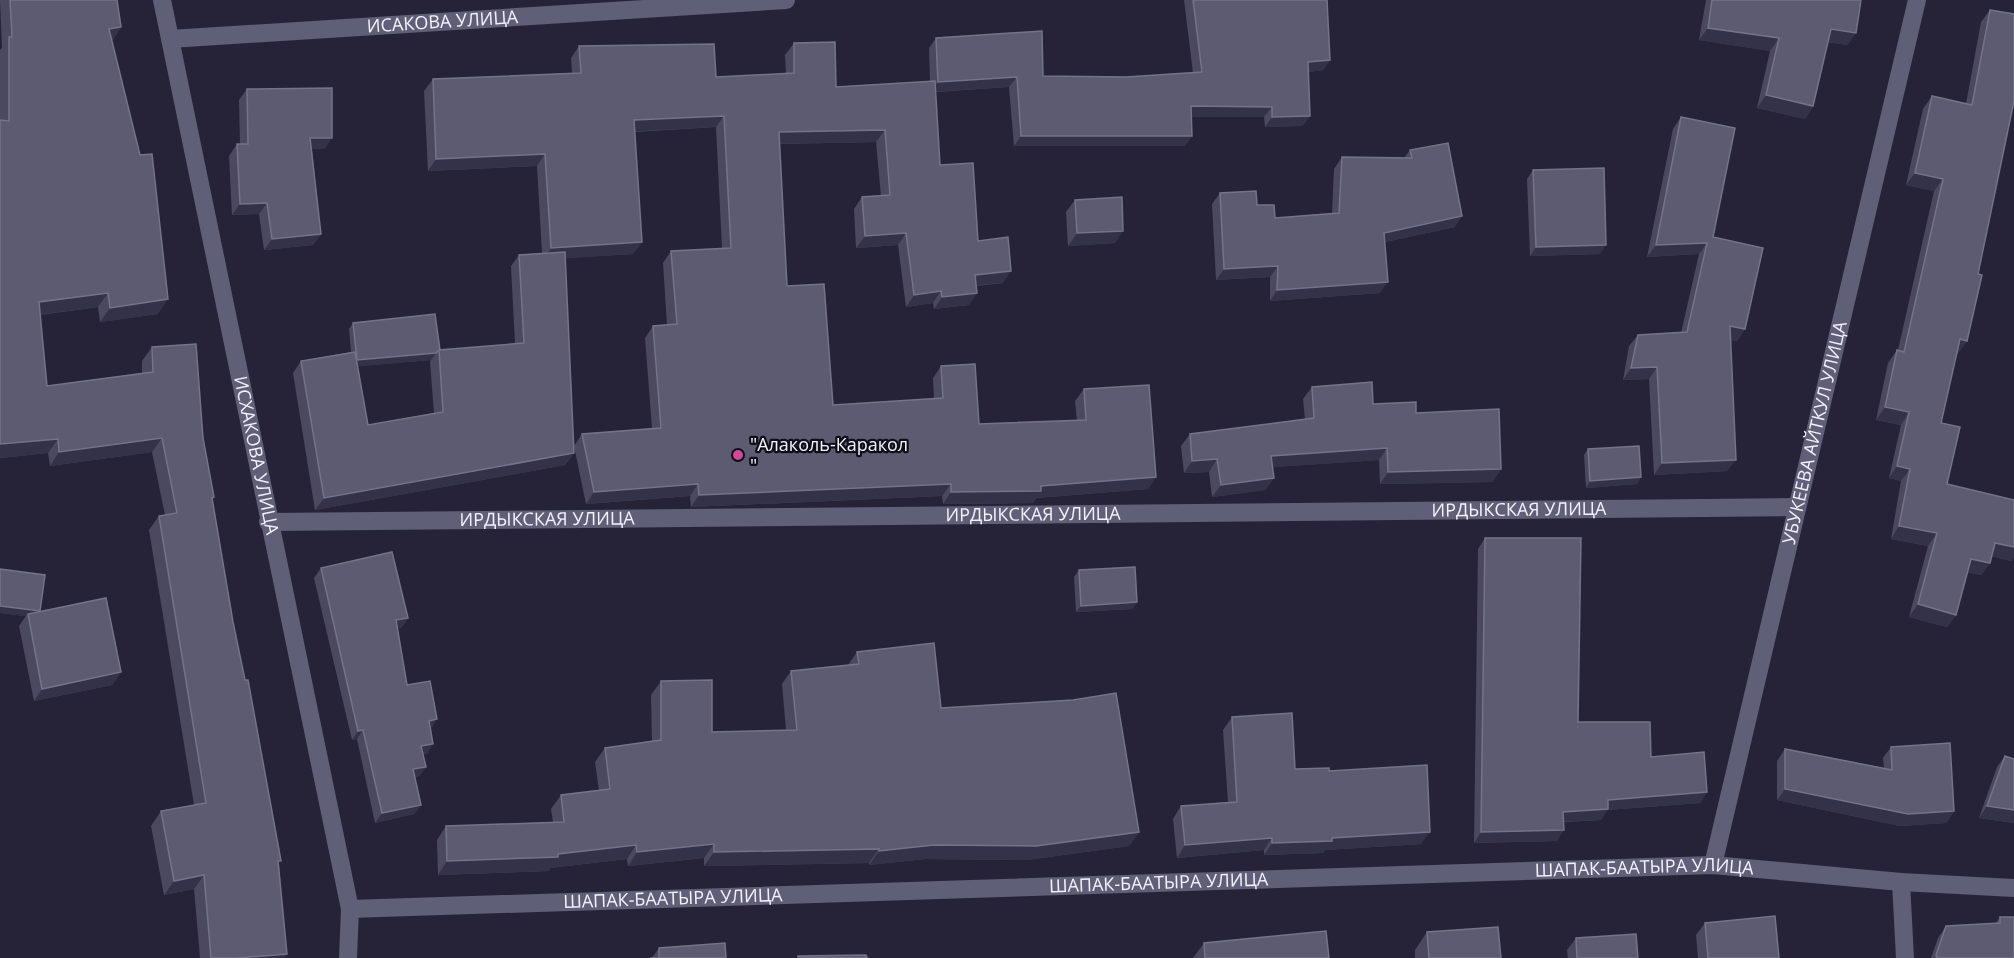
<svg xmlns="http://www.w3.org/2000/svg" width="2014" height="958" viewBox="0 0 2014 958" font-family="'Open Sans',sans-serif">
	<rect width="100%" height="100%" fill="#262339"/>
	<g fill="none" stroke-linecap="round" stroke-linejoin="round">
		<path stroke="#605f78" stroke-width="18" d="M1901 882 1905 958"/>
		<g stroke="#605f78" stroke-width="18">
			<path id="s1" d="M162 0 350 909"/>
			<path id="s2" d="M170 39 786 0"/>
			<path id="s3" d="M268 522 1797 507"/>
			<path id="s4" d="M1713 865 1917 0"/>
			<path id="s5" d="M348 958 350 909 1713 865 1901 882 2014 888"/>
		</g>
	</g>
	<g fill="#4b4960" fill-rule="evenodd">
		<path d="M0 0H117L121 27 112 41 158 314 100 322 98 307 40 315 47 386 142 373V361L152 347 203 438 214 497 212 500 233 622 279 864 287 954 284 958H200L194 889 164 895 151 826 161 811 194 805 149 530 159 516 165 515 152 452 50 466 48 453 0 458V50L2 48Z"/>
		<path d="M1184 0H1327L1330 60 1323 70 1308 72 1310 116 1302 126 1265 127 1264 117H1191L1185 146H1014L1009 87 935 92 940 165 978 241 1003 283 976 286 969 305 934 309 933 303 906 307 898 245 856 248 854 209 862 197 881 196 876 142 779 144 787 286 833 405 934 399 933 378 941 366 979 424 1077 421 1075 401 1084 389 1156 477 1148 489 1036 498 1033 503 943 504 942 496 691 507 690 496 586 504 574 446 582 434 652 428 645 338 653 326 667 325 663 263 671 251 722 248 716 127 635 132 642 242 633 254 565 258 574 453 565 465 315 510 293 373 301 361 351 352 349 329 353 323 440 350 515 344 511 266 519 255 542 253 537 166 428 171 424 91 433 79 572 73 571 58 579 46 716 77 786 74 785 55 794 43 836 87 930 81 929 48 936 38 1043 76 1126 77 1193 73ZM431 360 430 362 434 413 368 425 358 366Z"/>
		<path d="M1706 0H1861L1856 33 1847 45 1828 42 1813 106 1805 119 1757 108 1770 51 1699 40Z"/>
		<path d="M1990 10 2013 105 1978 274 1967 341 1958 353H1957L1941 423 1947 484 2014 500V557L2011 561 1991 556 1990 563 1981 575 1967 572 1956 615 1947 627 1909 617 1928 546 1891 539 1901 481 1889 478 1901 425 1876 420 1888 363 1897 350H1898L1934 191 1906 185 1923 109 1932 96 1966 104 1981 22Z"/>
		<path d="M247 89 325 149H312L321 234 313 245 264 250 259 214 232 215 229 156 237 144H240L239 100Z"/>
		<path d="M1681 117 1713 237 1745 329 1737 341 1730 340 1727 471 1654 475 1649 379 1623 380 1629 346 1638 335 1681 333 1699 254 1647 257 1673 129Z"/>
		<path d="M1410 150 1455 227 1385 242 1380 293 1270 301V277L1216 280 1212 204 1220 193 1257 205 1275 218 1332 214 1334 169 1342 157 1404 158Z"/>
		<path d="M1533 170 1600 254 1530 256 1527 179Z"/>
		<path d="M1075 200 1115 243 1068 246 1066 212Z"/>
		<path d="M1312 387 1373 404 1416 413 1501 469 1492 482 1380 484 1379 460 1272 467 1274 478 1265 490 1212 497 1209 472 1184 473 1181 446 1190 434 1305 419 1303 399Z"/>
		<path d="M1588 449 1641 477 1637 484 1586 488 1584 455Z"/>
		<path d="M1485 538 1578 722 1651 757 1707 792 1700 803 1607 810 1601 820 1564 822 1557 841 1474 843 1478 549Z"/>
		<path d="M321 568 408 618 401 628H397L407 685 431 729 427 754H423L426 767 419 776 414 777 421 805 414 814 375 823 357 739 352 740 314 578Z"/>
		<path d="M0 569 40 612 121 672 112 685 34 701 19 626 26 616 0 613Z"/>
		<path d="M1079 570 1137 602 1132 609 1076 612 1074 577Z"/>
		<path d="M857 652 941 708 1139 832 1129 846 1027 860 925 859 869 865V863L704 866V858L628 866 627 859 550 868 549 871 438 875 437 840 446 826 553 822 551 809 561 795 599 791 595 762 605 748 652 742 651 695 661 681 712 732 786 730 782 684 791 671 848 665Z"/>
		<path d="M1232 717 1295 769 1329 771 1421 844 1325 850 1323 853 1264 855V850L1177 858 1173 819 1181 806 1228 802 1223 730Z"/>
		<path d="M1891 747 1954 811 1946 823 1900 826 1777 800V761L1785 749 1884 768 1883 758Z"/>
		<path d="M2005 756 2014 823 1979 818 1997 767Z"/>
		<path d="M2000 917 2014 958H1931L1938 938 1946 926 1996 923Z"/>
		<path d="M1705 923 1779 958H1698L1696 935Z"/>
		<path d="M1427 932 1501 958H1415V950Z"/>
		<path d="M1576 938 1638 958H1568L1567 950Z"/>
		<path d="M1204 943 1329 958H1193Z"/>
		<path d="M659 948 726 958H652Z"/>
	</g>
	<g fill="#343249">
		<path d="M121 27 111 42 109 29Z"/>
		<path d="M1708 28 1779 38 1770 51 1699 40Z"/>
		<path d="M1831 29 1856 33 1847 45 1822 41Z"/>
		<path d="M1330 60 1323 70 1301 73 1308 62Z"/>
		<path d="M1017 77 1009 87 931 92 938 82Z"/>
		<path d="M1766 95 1813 106 1805 119 1757 108Z"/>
		<path d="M1191 106 1272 107 1264 117H1184Z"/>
		<path d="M724 116 716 127 625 132 634 120Z"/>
		<path d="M1310 116 1302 126 1265 127 1272 117Z"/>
		<path d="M885 130 876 142 770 144 779 132Z"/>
		<path d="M1021 136H1192L1185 146H1014Z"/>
		<path d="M310 138H332L325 149H303Z"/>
		<path d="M545 154 537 166 428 171 436 159Z"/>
		<path d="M1915 173 1943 179 1934 191 1906 185Z"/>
		<path d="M267 203 259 214 232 215 240 204Z"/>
		<path d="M1462 216 1455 227 1376 244 1384 233Z"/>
		<path d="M1123 231 1115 243 1068 246 1077 233Z"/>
		<path d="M906 233 898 245 856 248 865 236Z"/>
		<path d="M321 234 313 245 264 250 272 239Z"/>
		<path d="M642 242 633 254 543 260 551 248Z"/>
		<path d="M1707 243 1699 254 1647 257 1656 245Z"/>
		<path d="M1606 245 1600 254 1530 256 1536 247Z"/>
		<path d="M1278 266 1270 277 1216 280 1224 269Z"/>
		<path d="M1011 271 1003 283 967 286 975 275Z"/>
		<path d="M1388 282 1380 293 1270 301 1277 290Z"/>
		<path d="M941 291 933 303 906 307 914 295Z"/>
		<path d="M108 293 98 307 29 316 39 302Z"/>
		<path d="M977 293 969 305 934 309 942 297Z"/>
		<path d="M168 299 158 314 100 322 110 308Z"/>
		<path d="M1730 326 1745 329 1737 341 1722 338Z"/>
		<path d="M1960 339 1967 341 1958 353 1951 352Z"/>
		<path d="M436 353 431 360 352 367 357 360Z"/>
		<path d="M1657 367 1649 379 1623 380 1631 368Z"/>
		<path d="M1885 407 1909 412 1901 425 1876 420Z"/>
		<path d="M162 438 152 452 50 466 59 452Z"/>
		<path d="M58 439 48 453 0 458V444Z"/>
		<path d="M1387 448 1379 460 1262 468 1271 456Z"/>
		<path d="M574 453 565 465 315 510 324 498Z"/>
		<path d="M1217 459 1209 472 1184 473 1192 461Z"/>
		<path d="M1736 460 1727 471 1654 475 1662 463Z"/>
		<path d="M1897 466 1910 469 1901 481 1889 478Z"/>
		<path d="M1501 469 1492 482 1380 484 1388 472Z"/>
		<path d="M1156 477 1148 489 1036 498 1033 503 943 504 951 492Z"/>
		<path d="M1641 477 1637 484 1586 488 1590 481Z"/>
		<path d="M1274 478 1265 490 1212 497 1221 485Z"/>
		<path d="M698 484 690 496 586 504 594 492Z"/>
		<path d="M951 484 942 496 691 507 699 495Z"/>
		<path d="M1899 526 1937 533 1928 546 1891 539Z"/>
		<path d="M1995 543 2014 547V557L2011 561 1986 555Z"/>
		<path d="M1971 559 1990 563 1981 575 1963 571Z"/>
		<path d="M1137 602 1132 609 1076 612 1081 606Z"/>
		<path d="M1918 604 1956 615 1947 627 1909 617Z"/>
		<path d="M0 606 40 611 28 614 26 616 0 613Z"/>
		<path d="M408 618 401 628 389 630 396 620Z"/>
		<path d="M121 672 112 685 34 701 42 689Z"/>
		<path d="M437 719 431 729 429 721Z"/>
		<path d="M363 730 357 739 352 740 358 731Z"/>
		<path d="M433 744 427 754 415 756 421 746Z"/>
		<path d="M426 767 419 776 406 779 413 769Z"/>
		<path d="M1785 789 1954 811 1946 823 1900 826 1777 800Z"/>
		<path d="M1707 792 1700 803 1607 810 1601 820 1556 822 1563 812 1608 800Z"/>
		<path d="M421 805 414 814 375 823 382 813Z"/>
		<path d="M1987 806 2014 810V823L1979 818Z"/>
		<path d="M1564 830 1557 841 1474 843 1481 832Z"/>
		<path d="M1139 832 1129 846 1027 860 925 859 869 865 879 851 934 845Z"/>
		<path d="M1430 832 1421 844 1325 850 1323 853 1264 855 1272 843 1332 838Z"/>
		<path d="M1272 838 1264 850 1177 858 1185 845Z"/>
		<path d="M714 844 704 858 628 866 637 852Z"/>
		<path d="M636 845 627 859 550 868 549 871 438 875 447 861 558 854Z"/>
		<path d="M879 849 869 863 704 866 714 852Z"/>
		<path d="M204 875 194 889 164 895 174 881Z"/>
		<path d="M287 954 284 958H238Z"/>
	</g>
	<g fill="#5d5b71" stroke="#747387" stroke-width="1.5">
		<path d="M10 0H117L121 27 109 29 140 155 152 154 168 299 110 308 108 293 39 302 47 386 153 372 152 347 196 344 203 438 214 497 212 498 233 622 245 680H248L281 861H278L287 954 238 958H211L204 875 174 881 161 811 206 803 159 516 177 513 162 438 59 452 58 439 0 444V120L9 121V37H12Z"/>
		<path d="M1193 0H1327L1330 60 1308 62 1310 116 1272 117V107L1191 106 1192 136H1021L1017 77 938 82 936 38 1042 31 1043 76 1126 77 1202 72Z"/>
		<path d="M1712 0H1861L1856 33 1831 29 1813 106 1766 95 1779 38 1708 28Z"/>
		<path d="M1990 10 2014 14V101L1978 274 1982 275 1967 341 1960 339 1941 423 1960 427 1947 484 2014 500V547L1995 543 1990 563 1971 559 1956 615 1918 604 1937 533 1899 526 1910 469 1897 466 1909 412 1885 407 1897 350 1904 352 1943 179 1915 173 1932 96 1972 105Z"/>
		<path d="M835 42 836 87 935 81 940 165 973 163 978 241 1008 237 1011 271 975 275 977 293 942 297 941 291 914 295 906 233 865 236 862 197 890 195 885 130 779 132 787 286 824 284 833 405 943 398 941 366 975 364 979 424 1086 420 1084 389 1149 385 1156 477 1041 486V491L951 492V484L699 495 698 484 594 492 582 434 661 428 653 326 677 324 671 251 731 248 724 116 634 120 642 242 551 248 545 154 436 159 433 79 581 73 579 46 714 44 716 77 794 73V43Z"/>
		<path d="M332 88V138H310L321 234 272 239 267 203 240 204 237 144H248L247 89Z"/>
		<path d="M1681 117 1735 128 1713 237 1763 248 1745 329 1730 326 1736 460 1662 463 1657 367 1631 368 1638 335 1687 332 1707 243 1656 245Z"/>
		<path d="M1448 143 1462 216 1384 233 1388 282 1277 290 1278 266 1224 269 1220 193 1256 191 1257 205H1274L1275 218 1339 213 1342 157 1412 158 1410 150Z"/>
		<path d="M1604 168 1606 245 1536 247 1533 170Z"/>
		<path d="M1122 197 1123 231 1077 233 1075 200Z"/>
		<path d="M565 252 574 453 324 498 301 361 355 352 368 425 443 412 439 350 524 343 519 255Z"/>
		<path d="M435 314 440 350H439L436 353 357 360 353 323Z"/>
		<path d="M1372 382 1373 404 1416 402V413L1499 409 1501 469 1388 472 1387 448 1271 456 1274 478 1221 485 1217 459 1192 461 1190 434 1314 418 1312 387Z"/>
		<path d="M1639 446 1641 477 1590 481 1588 449Z"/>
		<path d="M1485 538H1581L1578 722H1650L1651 757 1704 752 1707 792 1608 800V809L1563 812 1564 830 1481 832Z"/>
		<path d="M392 552 408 618 396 620 407 685 430 681 437 719 429 721 433 744 421 746 426 767 413 769 421 805 382 813 363 730 358 731 321 568Z"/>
		<path d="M1135 567 1137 602 1081 606 1079 570Z"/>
		<path d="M0 569 45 575 40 611 0 606Z"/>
		<path d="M106 598 121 672 42 689 28 614Z"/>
		<path d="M934 643 941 708 1073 700 1116 693 1139 832 1036 846 934 845 879 851V849L714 852V844L637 852 636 845 558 854V857L447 861 446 826 564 822 561 795 610 789 605 748 661 740V681L712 680V732L797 730 791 671 859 664 857 652Z"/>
		<path d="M1292 713 1295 769 1329 768V771L1427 765 1430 832 1332 838V841L1272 843V838L1185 845 1181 806 1237 802 1232 717Z"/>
		<path d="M1950 743 1954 811 1908 814 1785 789V749L1892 770 1891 747Z"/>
		<path d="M2005 756 2014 759V810L1987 806Z"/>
		<path d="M1775 916 1779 958H1708L1705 923Z"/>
		<path d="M2000 917H2014V958H1937L1936 955 1946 926 2000 923Z"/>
		<path d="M1498 927 1501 958H1429L1427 932Z"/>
		<path d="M1326 931 1329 958H1205L1204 943Z"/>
		<path d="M1636 934 1638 958H1577L1576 938Z"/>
		<path d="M725 943 726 958H650H659V948Z"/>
		<path d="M866 955 867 958H798V956Z"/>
	</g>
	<circle fill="#d1479c" stroke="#0f0e18" stroke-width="2" cx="738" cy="455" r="6"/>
	<g text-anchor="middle" stroke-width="4.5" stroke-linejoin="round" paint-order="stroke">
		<g font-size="18" fill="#f2f2fe" stroke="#0f0e18">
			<text dy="6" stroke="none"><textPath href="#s2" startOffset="273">ИСАКОВА УЛИЦА</textPath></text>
			<text dy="6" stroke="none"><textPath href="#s4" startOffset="444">УБУКЕЕВА АЙТКУЛ УЛИЦА</textPath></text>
			<text dy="6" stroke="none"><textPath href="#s1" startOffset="465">ИСХАКОВА УЛИЦА</textPath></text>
			<text dy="6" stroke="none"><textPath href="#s3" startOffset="1251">ИРДЫКСКАЯ УЛИЦА</textPath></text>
			<text dy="6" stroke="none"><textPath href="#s3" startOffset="765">ИРДЫКСКАЯ УЛИЦА</textPath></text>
			<text dy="6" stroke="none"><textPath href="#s3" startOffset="279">ИРДЫКСКАЯ УЛИЦА</textPath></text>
			<text dy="6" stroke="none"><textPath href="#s5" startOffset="1344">ШАПАК-БААТЫРА УЛИЦА</textPath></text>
			<text dy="6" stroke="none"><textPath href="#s5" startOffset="858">ШАПАК-БААТЫРА УЛИЦА</textPath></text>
			<text dy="6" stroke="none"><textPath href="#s5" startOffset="372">ШАПАК-БААТЫРА УЛИЦА</textPath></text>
		</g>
		<g font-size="18" fill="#f2f2fe" stroke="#0f0e18" text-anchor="start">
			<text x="750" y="451">"Алаколь-Каракол<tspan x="750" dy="21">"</tspan></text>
		</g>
	</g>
</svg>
